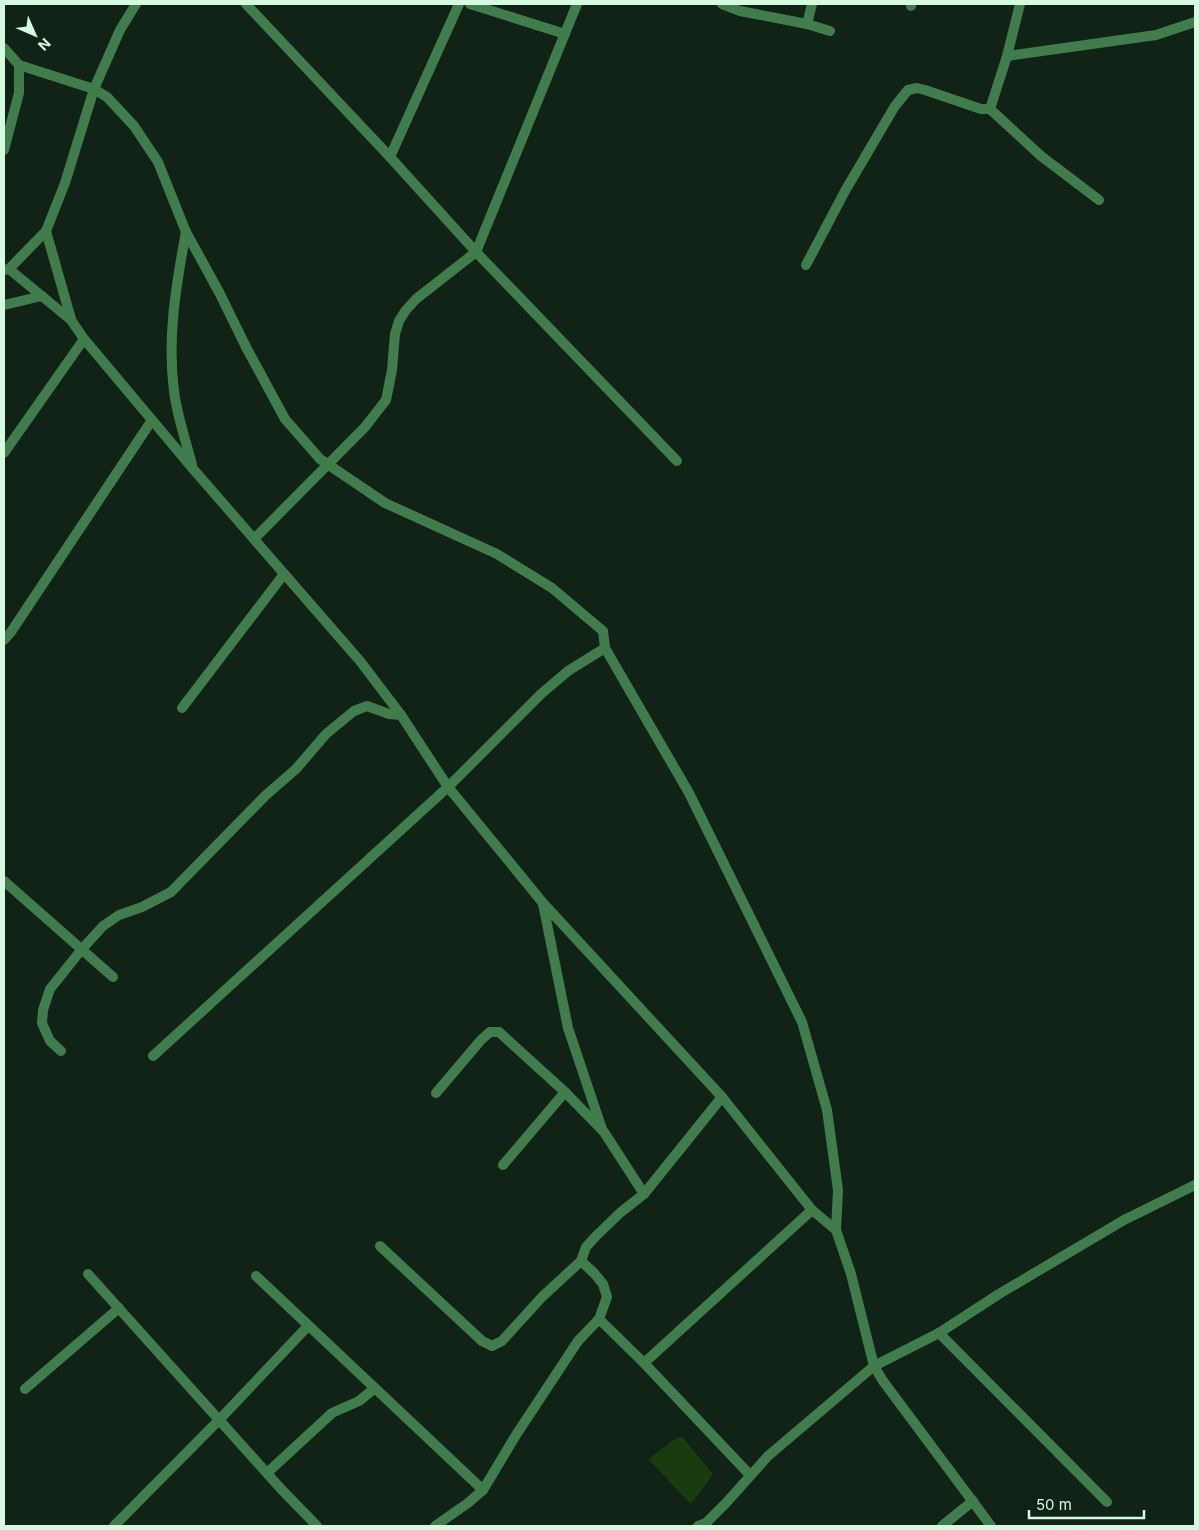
<svg xmlns="http://www.w3.org/2000/svg" width="1199" height="1530" viewBox="0 0 1199 1530" font-family="Inter,sans-serif">
	<rect width="100%" height="100%" fill="#112217"/>
	<path fill="#183c0f" d="M681 1437 684 1439 713 1474 692 1503H690L649 1460 651 1457 676 1438Z"/>
	<g fill="none" stroke-linecap="round" stroke-linejoin="round">
		<g stroke="#417c4d" stroke-width="10">
			<path d="M246 4 390 157 476 252 677 461"/>
			<path d="M470 4 565 34"/>
			<path d="M722 4 740 11 807 24 830 31"/>
			<path d="M911 6V4"/>
			<path d="M807 24 812 4"/>
			<path d="M4 48 19 65 94 89 120 30 136 4"/>
			<path d="M1007 56 1156 35 1195 22"/>
			<path d="M990 109 1007 56 1020 4"/>
			<path d="M4 150 19 93V65"/>
			<path d="M390 157 459 4"/>
			<path d="M46 231 71 319"/>
			<path d="M186 232C176 285 167 338 174 391 177 416 186 441 192 465"/>
			<path d="M806 265 845 191 882 128 895 106 908 90 917 88 925 90 981 109H990L1041 156 1099 200"/>
			<path d="M9 269 71 320 84 339 194 470 360 661 401 715 448 787 543 903 722 1097 812 1210 836 1230 851 1274 874 1366 883 1381 991 1526"/>
			<path d="M4 270 9 269 46 231 65 183 94 89 107 97 134 126 158 162 186 232 219 292 246 347 285 419 320 459 385 503 497 554 552 588 603 631 605 648 568 671 541 694 448 787 153 1056"/>
			<path d="M4 305 42 296"/>
			<path d="M4 453 84 339"/>
			<path d="M254 539 365 427 386 400 392 370 395 334 399 321 406 310 416 299 476 252 577 4"/>
			<path d="M4 640 11 632 152 420"/>
			<path d="M605 648 689 793 802 1022 827 1110 838 1190 836 1230"/>
			<path d="M182 708 284 574"/>
			<path d="M4 881 113 977"/>
			<path d="M543 904 568 1028 602 1129"/>
			<path d="M61 1051 50 1041 42 1023 43 1010 50 989 82 949 103 926 119 915 142 907 171 892 266 795 296 769 326 734 354 711 367 706 389 714 401 715"/>
			<path d="M436 1093 481 1040 490 1032H499L565 1092 604 1132 644 1194"/>
			<path d="M503 1165 565 1092"/>
			<path d="M380 1246 482 1341 492 1346 502 1341 542 1297 581 1261"/>
			<path d="M88 1274 282 1490 317 1526"/>
			<path d="M256 1276 483 1490"/>
			<path d="M599 1319 644 1363 750 1475"/>
			<path d="M939 1333 1107 1502"/>
			<path d="M644 1363 812 1210"/>
			<path d="M25 1389 119 1308"/>
			<path d="M267 1473 332 1413 359 1401 375 1388"/>
			<path d="M114 1526 220 1419 308 1326"/>
			<path d="M435 1526 468 1503 483 1490 516 1435 578 1341 599 1319 607 1297 603 1284 594 1273 581 1261 586 1247 596 1236 621 1212 644 1194 722 1097"/>
			<path d="M698 1526 706 1523 726 1503 768 1456 874 1366 939 1333 999 1294 1124 1220 1195 1185"/>
			<path d="M942 1526 973 1501"/>
		</g>
	</g>
	<rect width="1199" height="1530" fill="none" stroke="#d6fae0" stroke-width="10"/>
	<g transform="translate(35 35) rotate(135)" stroke="#112217" stroke-width="4" paint-order="stroke">
	<path d="M0-4L9 19L0 12L-9 19Z" fill="#d6fae0"/>
	<text y="-8" font-size="14" font-weight="bold" text-anchor="middle" fill="#d6fae0">N</text>
	</g>
	<path d="M1029 1510v8h115v-8" fill="none" stroke="#d6fae0" stroke-width="2.5"/>
	<text x="1036" y="1510" font-size="15" fill="#d6fae0" stroke="#112217" stroke-width="4" paint-order="stroke">50 m</text>
</svg>
